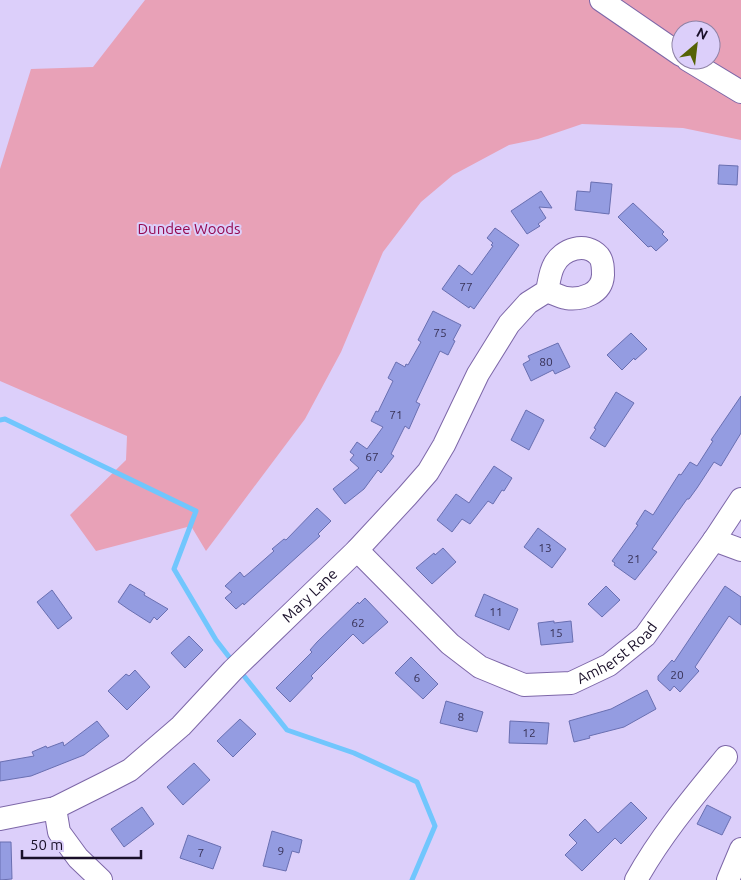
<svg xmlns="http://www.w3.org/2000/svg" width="741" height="880" viewBox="0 0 741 880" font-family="Ubuntu,sans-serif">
	<rect width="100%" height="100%" fill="#dccffa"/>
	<path fill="#e8a1b7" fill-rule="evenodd" d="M145 0H741V140L683 128 582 124 538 139 509 145 453 175 421 202 383 252 341 352 305 419 206 551 191 526 96 551 70 515 126 460 127 436 0 381V169L31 69 93 67ZM681 30H711V60H681Z"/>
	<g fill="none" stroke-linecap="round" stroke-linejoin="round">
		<g stroke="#71c6fd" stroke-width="5">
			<path d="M0 420 5 419 196 511 174 569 216 640 233 662"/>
			<path d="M240 671 287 730 354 753 417 782 435 826 412 880"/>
		</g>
	</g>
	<g fill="#949ce1" stroke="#696fb1">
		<path d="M719 165 738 166 737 185 718 184Z"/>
		<path d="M591 182 612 184 609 214 575 210 577 191 590 192Z"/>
		<path d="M541 191 552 208 539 207 546 218 538 224 540 226 527 234 511 211Z"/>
		<path d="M633 203 664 232 662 234 668 240 656 251 651 246 648 247 618 217Z"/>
		<path d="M495 228 519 245 474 309 470 306 469 308 442 289 459 265 472 275 493 246 491 245 493 243 487 238Z"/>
		<path d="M433 311 461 325 453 340 455 341 448 355 440 351 416 402 420 404 409 429 405 426 391 454 394 456 381 473 378 470 364 489 345 504 333 489 359 468 350 460 354 455 350 452 357 442 367 449 383 427 371 421 376 411 378 412 393 381 388 378 396 362 405 367 406 364 408 365 421 342 418 340Z"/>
		<path d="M631 333 647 349 635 360 634 358 622 370 607 355Z"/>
		<path d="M558 343 570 367 555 374 553 370 531 381 523 364 530 360 528 356Z"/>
		<path d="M616 392 634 403 605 447 590 438 596 429 594 428Z"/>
		<path d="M741 396V433L721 466 714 462 697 488 689 499H687L652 549 657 552 635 580 614 565 615 563 612 561 638 525 636 524 645 510 653 515 679 474 681 475 690 462 697 466 713 441 711 440Z"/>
		<path d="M526 410 544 420 529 450 511 440Z"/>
		<path d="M494 466 512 478 504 491 502 490 493 504 488 501 470 524 462 519 452 532 437 520 456 494 469 503Z"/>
		<path d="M317 508 331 521 318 534 320 536 244 605 243 603 236 609 225 598 232 592 225 586 240 572 244 577 249 573 274 551 272 549 284 539 286 540Z"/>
		<path d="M538 528 566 549 552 568 524 547Z"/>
		<path d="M443 548 456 562 432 584 416 568 434 553 435 555Z"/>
		<path d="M130 584 145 593 144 595 168 609 157 620 154 617 150 623 128 609 118 602Z"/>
		<path d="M606 586 620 600 602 617 588 604Z"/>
		<path d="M725 586 741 597V625L729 616 695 667 699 671 680 692 674 686 670 691 658 680V676L672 660 674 662Z"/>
		<path d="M52 590 72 618 58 629 37 602Z"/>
		<path d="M484 594 518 609 509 630 475 616Z"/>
		<path d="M365 598 388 622 363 644 353 634 311 676 313 678 290 702 276 688 312 652 310 650 317 642 358 602 359 604Z"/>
		<path d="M554 621V623L571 621 573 642 541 645 538 623Z"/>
		<path d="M189 636 203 650 185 668 171 653Z"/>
		<path d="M411 657 438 684 423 699 395 673Z"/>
		<path d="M135 670 150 687 127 710 108 691 126 674 129 676Z"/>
		<path d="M647 690 656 709 624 727 589 736 590 738 574 742 569 721 611 709Z"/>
		<path d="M446 701 483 712 477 732 440 723Z"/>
		<path d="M240 719 256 734 233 757 217 741Z"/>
		<path d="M97 721 109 736 84 755 31 776 0 781V762L34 756 32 752 46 746 47 748 63 742 64 746Z"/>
		<path d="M510 721 549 723 547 744 509 743Z"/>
		<path d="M194 763 210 780 183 805 167 787Z"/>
		<path d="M631 802 647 818 621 844 615 838 582 871 565 855 577 843 569 835 585 819 598 833Z"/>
		<path d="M707 805 731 817 722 835 697 824Z"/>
		<path d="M142 807 154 824 124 847 111 829Z"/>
		<path d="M272 831 302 840 299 853 292 851 286 871 263 866Z"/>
		<path d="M188 835 221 847 213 869 180 858Z"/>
		<path d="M0 842H11L12 879 0 880Z"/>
	</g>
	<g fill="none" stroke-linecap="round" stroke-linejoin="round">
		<g stroke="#7d67a8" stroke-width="24">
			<g id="minor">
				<path d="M601 0 681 55"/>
				<path d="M688 60 741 92"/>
				<path d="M714 540 741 550"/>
				<path id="s1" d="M357 550 450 644 480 667 524 685 571 683 609 665 645 636 714 540 741 499"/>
				<path d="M55 808 59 832 78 858 101 880"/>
				<path id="s2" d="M0 819 55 808 107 782 130 770 181 726 233 670 357 550 407 496 428 472 444 445 478 374 509 324 528 303 547 291C549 282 550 272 554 265 562 249 586 241 599 256 603 261 603 269 603 275 602 294 582 300 566 298 560 297 553 293 547 291"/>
				<path d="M636 880C661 835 694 796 726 757"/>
				<path d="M728 880 741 849"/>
			</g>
		</g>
		<use href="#minor" stroke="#fff" stroke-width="22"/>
	</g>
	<g text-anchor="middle" stroke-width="4" stroke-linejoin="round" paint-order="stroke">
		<g font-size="12" fill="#383257">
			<text x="466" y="291">77</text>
			<text x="440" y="337">75</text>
			<text x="546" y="366">80</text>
			<text x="396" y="419">71</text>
			<text x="372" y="461">67</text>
			<text x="545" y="552">13</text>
			<text x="634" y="563">21</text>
			<text x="496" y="616">11</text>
			<text x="358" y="627">62</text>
			<text x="556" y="637">15</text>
			<text x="677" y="679">20</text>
			<text x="417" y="682">6</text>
			<text x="461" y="721">8</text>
			<text x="529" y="737">12</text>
			<text x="281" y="855">9</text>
			<text x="201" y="857">7</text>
		</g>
		<g font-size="15" fill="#940950" stroke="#dccffa">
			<text x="189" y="234">Dundee Woods</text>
		</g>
		<g font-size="15" fill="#190f29" stroke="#dccffa">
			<text dy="5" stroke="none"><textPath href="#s2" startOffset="391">Mary Lane</textPath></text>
			<text dy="5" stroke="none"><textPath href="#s1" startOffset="320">Amherst Road</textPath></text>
		</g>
	</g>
	<g transform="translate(696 45) rotate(28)"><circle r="24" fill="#dccffa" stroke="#8e82a6"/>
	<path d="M0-4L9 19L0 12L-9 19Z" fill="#556205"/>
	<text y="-8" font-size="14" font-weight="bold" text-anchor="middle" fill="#190f29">N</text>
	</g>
	<path d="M22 850v8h119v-8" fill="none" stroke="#190f29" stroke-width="2.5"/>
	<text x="30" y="850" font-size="15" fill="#190f29" stroke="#dccffa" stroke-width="4" paint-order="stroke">50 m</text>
</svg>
